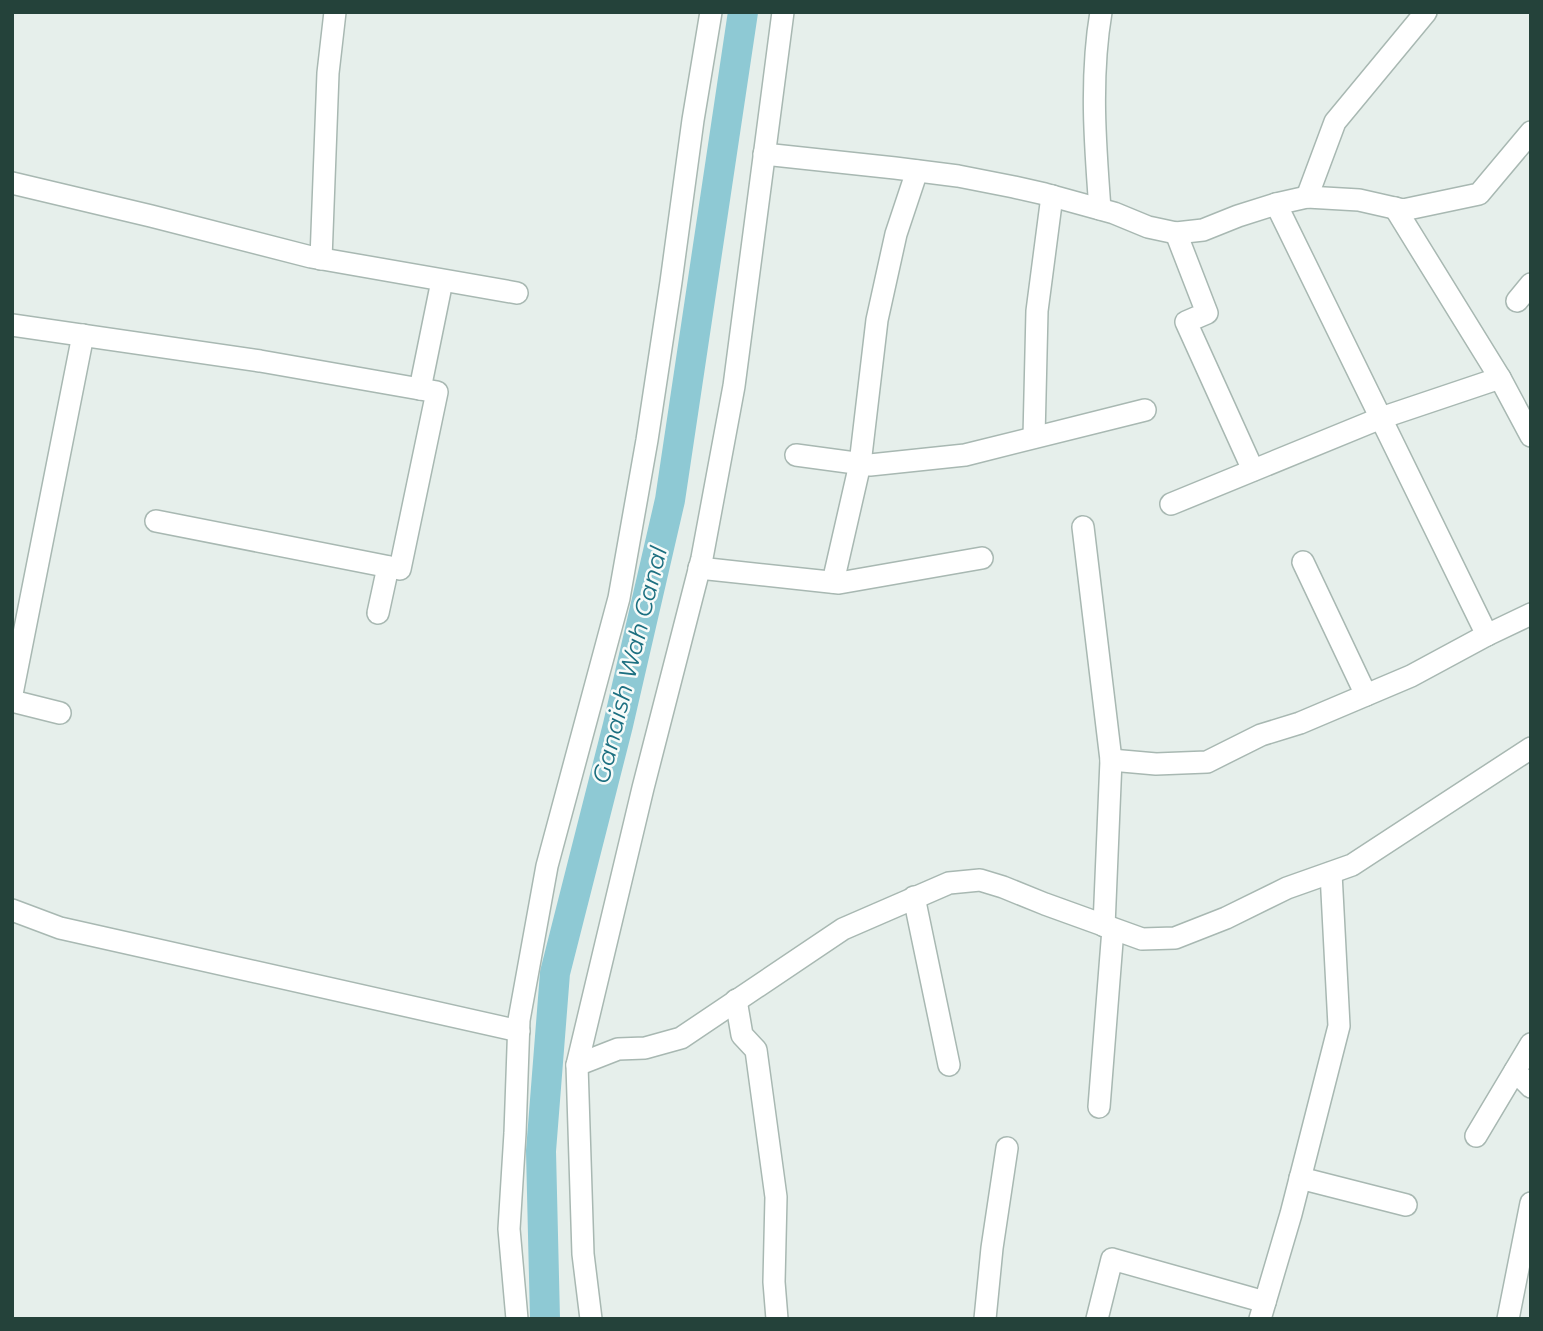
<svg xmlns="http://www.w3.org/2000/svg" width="1543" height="1331" viewBox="0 0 1543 1331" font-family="Montserrat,sans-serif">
	<rect width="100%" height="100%" fill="#e6efeb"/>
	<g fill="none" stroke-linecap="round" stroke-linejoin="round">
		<path stroke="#8ec9d4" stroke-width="30" d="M545 1319 541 1151 555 973 618 725 670 500 743 12"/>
		<g stroke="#a8b8b2" stroke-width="24">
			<g id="minor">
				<path d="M764 154 895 168 958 176 1014 187 1045 194 1114 213 1148 227 1176 233 1203 230 1238 216 1276 204 1307 197 1359 200 1403 210 1479 194 1531 132"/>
				<path d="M12 183 151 216 311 257 517 293"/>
				<path d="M1307 197 1335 122 1426 12"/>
				<path d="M1276 204 1487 635"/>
				<path d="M1395 208 1500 378 1531 436"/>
				<path d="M1100 209C1095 144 1090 77 1101 12"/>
				<path d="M1176 233 1207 313 1186 322 1253 470"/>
				<path d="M321 259 328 73 335 12"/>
				<path d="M1517 301 1531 284"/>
				<path d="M12 325 260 361 437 392 400 569 156 521"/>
				<path d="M420 389 442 281"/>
				<path d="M1034 437 1037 311 1052 196"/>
				<path d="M796 455 870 465 965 455 1145 410"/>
				<path d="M1171 504 1381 418 1500 378"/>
				<path d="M1083 527 1111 760 1104 926"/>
				<path d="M1303 562 1366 695"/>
				<path d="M699 568 839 583 982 558"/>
				<path d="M833 582 860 464 877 320 896 234 917 171"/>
				<path d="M378 613 388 567"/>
				<path d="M12 694 83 335"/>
				<path d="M12 701 60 713"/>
				<path d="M1111 760 1156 764 1207 762 1261 735 1300 723 1411 676 1487 635 1531 614"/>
				<path d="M914 897 949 1065"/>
				<path d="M12 910 60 928 519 1031"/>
				<path d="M736 1000 742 1035 756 1050 776 1197 774 1282 777 1319"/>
				<path d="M577 1065 618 1049 645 1048 681 1038 843 929 949 883 980 880 1003 887 1045 904 1142 939 1175 938 1226 918 1287 888 1352 865 1531 748"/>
				<path d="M1515 1071 1531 1087"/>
				<path d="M1099 1107 1113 929"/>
				<path d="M1476 1136 1531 1044"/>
				<path d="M1300 1178 1406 1205"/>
				<path d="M517 1319 509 1229 515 1133 519 1020 547 866 619 598 647 440 671 282 693 120 711 12"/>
				<path d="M591 1319 583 1254 577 1065 643 788 702 558 734 386 783 12"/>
				<path d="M985 1319 992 1248 1007 1148"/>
				<path d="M1097 1319 1112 1259 1265 1302"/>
				<path d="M1260 1319 1291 1214 1339 1026 1331 873"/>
				<path d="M1508 1319 1531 1203"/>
			</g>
		</g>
		<use href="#minor" stroke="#fff" stroke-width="21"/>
	</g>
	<g text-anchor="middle" stroke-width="5" stroke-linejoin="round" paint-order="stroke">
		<g font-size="24" font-style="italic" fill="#1c6f80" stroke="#f7fbf9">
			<text transform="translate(630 665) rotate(-76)" y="8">Ganaish Wah Canal</text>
		</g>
	</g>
	<rect width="1543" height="1331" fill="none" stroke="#24423a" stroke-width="28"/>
</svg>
